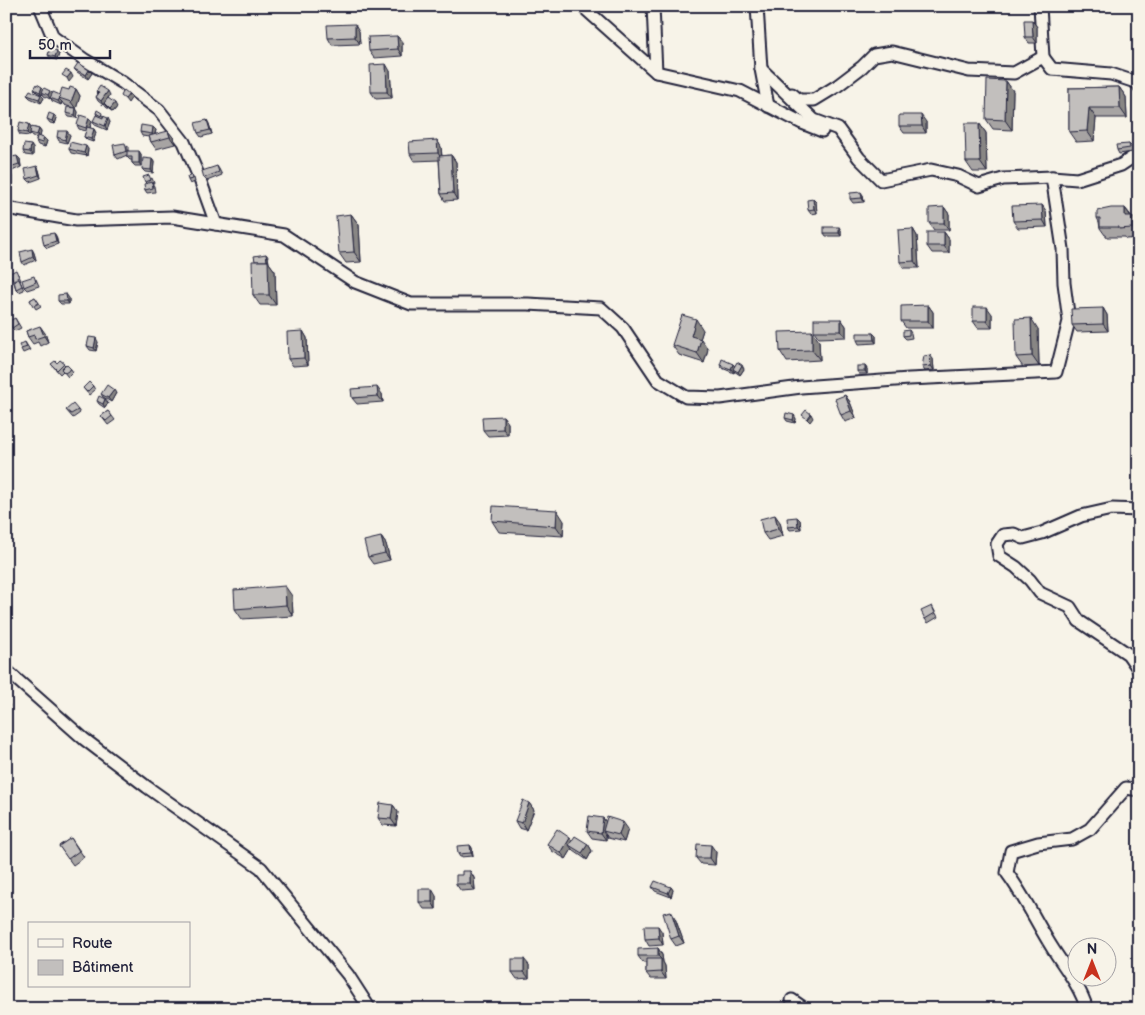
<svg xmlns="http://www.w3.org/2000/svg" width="1145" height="1015" viewBox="0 0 1145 1015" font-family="'Balsamiq Sans',sans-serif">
	<rect width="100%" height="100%" fill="#f7f3e8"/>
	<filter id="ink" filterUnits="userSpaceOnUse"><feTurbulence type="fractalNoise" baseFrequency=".02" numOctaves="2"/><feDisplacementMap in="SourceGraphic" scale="10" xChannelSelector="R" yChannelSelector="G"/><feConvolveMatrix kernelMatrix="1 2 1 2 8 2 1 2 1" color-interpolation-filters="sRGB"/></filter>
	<g filter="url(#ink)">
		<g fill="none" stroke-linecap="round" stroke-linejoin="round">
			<g stroke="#22223b" stroke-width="15">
				<g id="street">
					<path d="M40 6 53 37 85 60 123 83 159 110 184 142 199 177 216 224"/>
					<path d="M582 6 656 72 740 91 802 123 822 131"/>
					<path d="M653 6 656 72"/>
					<path d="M757 6 761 69 768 106"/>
					<path d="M1040 6 1043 57"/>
					<path d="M761 69 814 120 838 129 859 158 881 180 931 170 958 176 979 186 1003 179 1052 177 1077 179 1121 165 1139 153"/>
					<path d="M792 94 799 100H814L837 86 862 67 874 55 892 52 969 71 1014 73 1043 57 1052 69 1111 74 1138 83 1139 86"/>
					<path d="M6 208 76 220 172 217 284 235 355 282 411 304H528L601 308 623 328 658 380 686 397 720 398 801 387 909 379 1056 372 1069 321 1064 283 1063 249 1052 177"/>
					<path d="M1139 510 1112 509 1081 516 1042 533 1023 538 1014 534 1003 535 997 544 999 556 1016 567 1030 580 1040 593 1070 607 1079 621 1128 654 1139 670"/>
					<path d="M6 670 84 739 147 787 261 868 348 975 370 1009"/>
					<path d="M792 1000 805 1009"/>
					<path d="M1087 1009C1080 986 1065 968 1053 949 1037 924 1025 897 1007 873L1011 851 1038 843 1072 839 1090 829 1126 788 1139 790"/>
				</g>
			</g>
			<use href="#street" stroke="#f7f3e8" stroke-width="11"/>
		</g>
		<g fill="#a7a4a3" stroke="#22223b">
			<path d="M1032 20 1037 27V43H1029L1025 37Z"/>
			<path d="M359 31 360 44 332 45 328 38Z"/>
			<path d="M397 36 402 42V56L374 58 369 51Z"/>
			<path d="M57 51 59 54 57 60 50 58 48 55Z"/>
			<path d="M74 69 89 70 92 73 88 79 77 72Z"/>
			<path d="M390 71 392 98 376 99 371 92Z"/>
			<path d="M1006 81 1013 91 1012 130 993 129 986 119Z"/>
			<path d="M42 87 44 89 50 91 52 93 60 95 69 90 76 89 80 96 76 109 78 112 77 118 69 117 66 113 74 108 64 105 62 102 61 105 52 101 51 98 50 99 44 96 43 94 42 95 37 92 34 89Z"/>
			<path d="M1119 87 1126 97 1127 118H1096L1094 141 1076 142 1069 132V88Z"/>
			<path d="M96 92 110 95 108 98 117 107 113 112 106 107 104 104 103 105 98 101 96 97 98 94Z"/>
			<path d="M27 95 44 98 41 103 30 98Z"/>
			<path d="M96 113 105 116 104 117 110 122 107 130 95 125 93 121 97 116Z"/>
			<path d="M54 115 57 118 55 124 50 123 47 119Z"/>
			<path d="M207 120 209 124 212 134 201 137 198 133Z"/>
			<path d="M92 121 90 128 94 129 96 133 93 142 87 140 84 137 86 131 79 129 77 125Z"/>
			<path d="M926 122V133H904L899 126Z"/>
			<path d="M979 123 986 133 987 172H973L966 162Z"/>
			<path d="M29 124 31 127 39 129 41 132 40 137 44 138 47 141 45 147 38 145 36 141 37 138 32 137 30 134V136L20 135 18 131Z"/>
			<path d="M156 130 155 134 173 137 175 144 156 149 151 142 149 137 142 136 140 132Z"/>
			<path d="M70 135 67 143 59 141 57 137Z"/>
			<path d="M437 140 441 147 442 156 451 155 456 162 457 200 445 201 441 194 439 160 414 161 410 154Z"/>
			<path d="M1129 144 1132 147 1133 152 1119 154 1117 150Z"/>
			<path d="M128 146V151L141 154V166H135L132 163V160H130L127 157V155L118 159 115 155Z"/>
			<path d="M33 148V156L25 155 23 151Z"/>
			<path d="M69 149H88L87 156 71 153Z"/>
			<path d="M20 159 21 167 10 172 7 168Z"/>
			<path d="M152 159 154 162 153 173 145 172 142 169Z"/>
			<path d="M37 166 39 170 41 178 30 182 27 179Z"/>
			<path d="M217 166 219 169 222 175 207 181 204 178Z"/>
			<path d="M6 173 12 176V184H6Z"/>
			<path d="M152 178 154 183H152L154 186 155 192 147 193 145 190 146 183 145 182Z"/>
			<path d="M194 178 195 182 190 184 188 180Z"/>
			<path d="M863 195 864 202 853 203 850 199Z"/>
			<path d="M816 202 817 213 811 214 808 210Z"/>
			<path d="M1042 205 1046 211 1047 227 1018 228 1013 221Z"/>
			<path d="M944 207 949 214V230H934L929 223Z"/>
			<path d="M1125 208 1139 225V238L1126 239 1125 237H1107L1106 235H1105L1100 228 1099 222 1097 218Z"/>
			<path d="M351 214 359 225 361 262 346 263 339 253Z"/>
			<path d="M913 229 917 236 919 268H904L900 262Z"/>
			<path d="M841 230V236H826L824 233Z"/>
			<path d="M944 232 949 239V253H932L927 246Z"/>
			<path d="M54 233 56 236 58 244 47 248 44 245Z"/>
			<path d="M32 249 34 253 36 260 24 265 22 262Z"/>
			<path d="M266 254 268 257 269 263 275 271 276 305H260L253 295 255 261Z"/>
			<path d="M18 274 21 280 20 281 24 290 19 292 16 289 13 280Z"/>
			<path d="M36 279 39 286 27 290 24 287Z"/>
			<path d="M35 297 41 306 36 309 30 300Z"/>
			<path d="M69 298V304H61L58 301Z"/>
			<path d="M928 305 933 312V328H906L901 321Z"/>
			<path d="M1103 308 1107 315 1108 331 1077 332 1072 325Z"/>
			<path d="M992 314V328H978L973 321Z"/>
			<path d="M15 318 21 328 15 331 12 328Z"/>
			<path d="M841 319 846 326V337L819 338 814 331Z"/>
			<path d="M1038 329 1039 366 1023 367 1016 357Z"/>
			<path d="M703 330 700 339 708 349 704 363 679 355 672 345Z"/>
			<path d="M909 330 911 333 912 338 906 339 903 336Z"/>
			<path d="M26 331 45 333 48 342 40 346 38 342 33 344 28 337Z"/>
			<path d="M303 331 307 338 308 365 293 366 288 359Z"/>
			<path d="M873 333 876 336V343L859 344 857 340Z"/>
			<path d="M819 341 820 360 787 362 780 351Z"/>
			<path d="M25 342 30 350 23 353 21 349Z"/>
			<path d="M98 342 96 351 90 350 87 346Z"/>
			<path d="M933 359 934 370 925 371 922 367Z"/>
			<path d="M60 360 65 365 71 369 73 372 68 377 63 371 60 374 51 364 57 363Z"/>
			<path d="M733 364 735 366 744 369 740 375 734 371V373L722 368 720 365Z"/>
			<path d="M865 366 867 369V374H859L857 371Z"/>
			<path d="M93 386 95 390 89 395 83 388Z"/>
			<path d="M116 393 111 402 103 397 101 394Z"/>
			<path d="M382 394 383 402 357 404 352 398Z"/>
			<path d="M845 395 850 402 856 418 845 422 841 415Z"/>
			<path d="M97 401 108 403 105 408 99 404Z"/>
			<path d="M66 410H78L80 413 73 418Z"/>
			<path d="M108 411 115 420 108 425 101 416Z"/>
			<path d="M794 415 796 419 795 423 787 421 785 418Z"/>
			<path d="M503 416 508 423V435L488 436 483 430Z"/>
			<path d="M800 520 801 529 790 530 788 527Z"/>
			<path d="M492 521H564L563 536 499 532Z"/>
			<path d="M780 522 783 536 768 540 763 533Z"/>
			<path d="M381 537 386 544 390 560 373 564 368 557Z"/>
			<path d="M292 596 293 616 242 619 235 609Z"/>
			<path d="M932 606 938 617 928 623 925 619Z"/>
			<path d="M6 700 10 706 6 709Z"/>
			<path d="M529 803 534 810 526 830 519 828 515 821Z"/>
			<path d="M393 805 398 812 396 826 383 825 378 818Z"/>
			<path d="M603 818 606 822 628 829 624 842 608 838 606 835V840L592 838 587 831Z"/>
			<path d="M71 838 84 857 73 865 59 846Z"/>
			<path d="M572 840 588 844 592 851 587 860 574 851 572 849 566 859 552 851 547 844Z"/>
			<path d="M470 845 472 848 473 856 460 857 458 854Z"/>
			<path d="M716 852 715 865 701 864 696 858Z"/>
			<path d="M470 871 474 878 475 890 461 891 456 884 462 875Z"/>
			<path d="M652 887H671L673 890 671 897 655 891Z"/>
			<path d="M436 896V909H424L419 902Z"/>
			<path d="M675 918 684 943 676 946 671 939Z"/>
			<path d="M662 932 663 945 649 946 645 939Z"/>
			<path d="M658 948 662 955 663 962 665 966 666 979H651L646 973V963H643L638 956Z"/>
			<path d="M529 965V978L517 979 512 972Z"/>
		</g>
		<g fill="#888684" stroke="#22223b">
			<path d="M1032 20 1037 27V43L1033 37Z"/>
			<path d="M355 24 359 31 360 44 355 37Z"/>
			<path d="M397 36 402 42V56L398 49Z"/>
			<path d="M57 51 59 54 57 60 55 57Z"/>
			<path d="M386 64 390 71 392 98 387 92Z"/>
			<path d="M89 70 92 73 88 79 86 75Z"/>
			<path d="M71 73 73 77 69 82 67 78Z"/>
			<path d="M1006 81 1013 91 1012 130 1005 120Z"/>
			<path d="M42 87 45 90 42 92 43 94 42 95 40 92Z"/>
			<path d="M1119 87 1126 97 1127 118 1120 108Z"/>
			<path d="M76 89 80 96 76 109 71 102Z"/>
			<path d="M50 91 53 94 50 99 48 95Z"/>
			<path d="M108 91 110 95 103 105 101 101Z"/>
			<path d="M129 94 132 97 128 103 125 99Z"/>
			<path d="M41 95 44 98 41 103 39 99Z"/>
			<path d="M59 99 62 102 61 105 58 101Z"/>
			<path d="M115 103 117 107 113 112 110 109Z"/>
			<path d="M76 108 78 112 77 118 75 115Z"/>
			<path d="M1089 108 1096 118 1094 141 1087 131Z"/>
			<path d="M54 115 57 118 55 124 52 121Z"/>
			<path d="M921 115 926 122V133L922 126Z"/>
			<path d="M89 118 92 121 89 131 86 128Z"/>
			<path d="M108 118 110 122 107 130 105 126Z"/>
			<path d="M207 120 209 124 212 134 210 130Z"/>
			<path d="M979 123 986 133 987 172 980 162Z"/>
			<path d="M29 124 31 127 30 136 27 133Z"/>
			<path d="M153 127 156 130 154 137 152 134Z"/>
			<path d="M39 129 41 132 40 138 37 135Z"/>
			<path d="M94 129 96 133 93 142 91 139Z"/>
			<path d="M67 131 70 135 67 143 65 140Z"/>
			<path d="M168 131 173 137 175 144 170 137Z"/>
			<path d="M44 138 47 141 45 147 42 143Z"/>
			<path d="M437 140 441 147 442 160 438 153Z"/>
			<path d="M31 145 33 148V156L30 152Z"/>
			<path d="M86 146 88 149 87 156 84 153Z"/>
			<path d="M139 151 141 154V166L139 163Z"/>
			<path d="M451 155 456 162 457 200 453 193Z"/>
			<path d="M17 156 20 159 21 167 19 164Z"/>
			<path d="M152 159 154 162 153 173 151 170Z"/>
			<path d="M37 166 39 170 41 178 39 175Z"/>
			<path d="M10 173 12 176V184L10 181Z"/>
			<path d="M861 192 863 195 864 202 862 198Z"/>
			<path d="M813 199 816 202 817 213 814 209Z"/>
			<path d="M1042 205 1046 211 1047 227 1043 220Z"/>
			<path d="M944 207 949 214V230L944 223Z"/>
			<path d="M1125 208 1132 218 1125 216Z"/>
			<path d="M351 214 359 225 361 262 354 252Z"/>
			<path d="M1132 216 1139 225V237L1132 228Z"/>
			<path d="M839 227 841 230V236L839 233Z"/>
			<path d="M913 229 917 236 919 268 914 261Z"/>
			<path d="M944 232 949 239V253L944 246Z"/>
			<path d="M54 233 56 236 58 244 56 241Z"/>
			<path d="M32 249 34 253 36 260 33 257Z"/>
			<path d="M266 254 268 257 269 263 275 271 276 305 269 295 267 261Z"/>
			<path d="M66 294 69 298V304L67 301Z"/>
			<path d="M928 305 933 312V328L928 321Z"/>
			<path d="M987 307 992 314V328L987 321Z"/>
			<path d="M1103 308 1107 315 1108 331 1103 324Z"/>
			<path d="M1031 318 1038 329 1039 366 1032 356Z"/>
			<path d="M696 319 703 330 698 346 691 336Z"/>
			<path d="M841 319 846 326V337L841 331Z"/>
			<path d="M40 326 45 333 48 342 44 336Z"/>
			<path d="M303 331 307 338 308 365 304 358Z"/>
			<path d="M812 331 819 341 820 360 812 350Z"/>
			<path d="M873 333 876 336V343L874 340Z"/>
			<path d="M96 338 98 342 96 351 94 348Z"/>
			<path d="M701 339 708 349 704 363 697 353Z"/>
			<path d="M930 355 933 359 934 370 931 366Z"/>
			<path d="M733 364 736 368 733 369 734 371V373L731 369Z"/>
			<path d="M742 365 744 369 740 375 738 372Z"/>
			<path d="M865 366 867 369V374L865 371Z"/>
			<path d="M377 387 382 394 383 402 378 396Z"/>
			<path d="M114 390 116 393 111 402 108 398Z"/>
			<path d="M845 395 850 402 856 418 851 411Z"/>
			<path d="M105 399 108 403 105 408 103 404Z"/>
			<path d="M811 414 813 418 810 422 807 419Z"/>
			<path d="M794 415 796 419 795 423 793 420Z"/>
			<path d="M503 416 508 423V435L503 429Z"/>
			<path d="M557 510 564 521 563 536 556 526Z"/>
			<path d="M775 515 780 522 783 536 778 529Z"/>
			<path d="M797 517 800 520 801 529 798 526Z"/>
			<path d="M381 537 386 544 390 560 385 553Z"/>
			<path d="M285 586 292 596 293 616 286 605Z"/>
			<path d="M529 803 534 810 526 830 522 823Z"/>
			<path d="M393 805 398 812 396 826 391 819Z"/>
			<path d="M603 818 608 825 603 831 606 835V840L601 833Z"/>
			<path d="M623 822 628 829 624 842 619 835Z"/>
			<path d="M570 838 575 844 569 845 572 849 566 859 561 853Z"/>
			<path d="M588 844 592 851 587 860 582 853Z"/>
			<path d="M470 845 472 848 473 856 471 853Z"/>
			<path d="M711 845 716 852 715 865 710 858Z"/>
			<path d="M470 871 474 878 475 890 470 884Z"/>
			<path d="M671 887 673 890 671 897 668 893Z"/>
			<path d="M432 889 436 896V909L432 902Z"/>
			<path d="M671 911 675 918 684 943 679 936Z"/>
			<path d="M658 926 662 932 663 945 659 938Z"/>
			<path d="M658 948 662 955 663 962 665 966 666 979 661 972V959L658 956Z"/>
			<path d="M524 959 529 965V978L524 972Z"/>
		</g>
		<g fill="#c2bfbd" stroke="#22223b">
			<path d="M1024 20H1032L1033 37H1025Z"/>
			<path d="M355 24V37L328 38 327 25Z"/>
			<path d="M397 36 398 49 369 51 368 37Z"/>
			<path d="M50 48 57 51 55 57 48 55Z"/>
			<path d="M78 63 89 70 86 75 74 69Z"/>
			<path d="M386 64 387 92H371L370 65Z"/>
			<path d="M66 70 71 73 67 78 62 75Z"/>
			<path d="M987 80 1006 81 1005 120 986 119Z"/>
			<path d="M37 84 42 87 40 92 34 89Z"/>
			<path d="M100 86 108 91 101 101 96 97 99 93 96 92Z"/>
			<path d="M70 87 76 89 71 102 59 98 62 88 69 90Z"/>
			<path d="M1119 87 1120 108H1089L1087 131 1069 132V88Z"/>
			<path d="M44 88 50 91 48 95 42 92Z"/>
			<path d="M30 90 41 95 39 99 27 95Z"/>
			<path d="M124 90 129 94 125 99 121 96Z"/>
			<path d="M53 92 60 95 59 98H60L58 101 50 98Z"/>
			<path d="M108 98 115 103 110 109 104 103Z"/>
			<path d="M67 107 76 108 75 115 66 113Z"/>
			<path d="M97 110 102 113 101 116 96 113Z"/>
			<path d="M49 113 54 115 52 121 47 119Z"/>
			<path d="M80 115 89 118 86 128 77 125Z"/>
			<path d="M96 115 103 118V116L108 118 105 126 93 121Z"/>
			<path d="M899 115H921L922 126H899Z"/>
			<path d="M207 120 210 130 198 133 195 123Z"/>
			<path d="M20 122 29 124 27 133 18 131Z"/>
			<path d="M965 123H979L980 162H966Z"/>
			<path d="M141 125 153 127 152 134 140 132Z"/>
			<path d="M31 127 39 129 37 135 30 133Z"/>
			<path d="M87 127 94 129 91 139 84 137Z"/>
			<path d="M58 131H67L65 140 57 137Z"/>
			<path d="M168 131 170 137 151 142 149 136Z"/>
			<path d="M37 136 44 138 42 143 36 141Z"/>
			<path d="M437 140 438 153 410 154 409 142Z"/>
			<path d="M70 142 86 146 84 153 69 149Z"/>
			<path d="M125 143 127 151 115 155 113 145Z"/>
			<path d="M24 144 31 145 30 152 23 151Z"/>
			<path d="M1129 144 1130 148 1117 150 1116 145Z"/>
			<path d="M127 151H139V163H132V157H127Z"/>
			<path d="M451 155 453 193 441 194 439 156Z"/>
			<path d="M17 156 19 164 7 168 6 158Z"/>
			<path d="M143 158 152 159 151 170 142 169Z"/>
			<path d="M37 166 39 175 27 179 25 169Z"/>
			<path d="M217 166 219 172 204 178 202 171Z"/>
			<rect x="6" y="173" width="4" height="8"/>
			<path d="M149 175 151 180 145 182 143 177Z"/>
			<path d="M192 175 193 179 188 180 187 177Z"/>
			<path d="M152 182 153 188 145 190 144 184Z"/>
			<path d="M861 192 862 198 850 199V193Z"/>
			<path d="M813 199 814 209 808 210 807 200Z"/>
			<path d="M1042 205 1043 220 1013 221 1012 206Z"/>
			<path d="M944 207V223H929V208Z"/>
			<path d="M1111 208H1125V216H1132V228L1119 229V227H1100V218H1097V211Z"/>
			<path d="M351 214 354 252 339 253 336 216Z"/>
			<rect x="824" y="227" width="15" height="6"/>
			<path d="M913 229 914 261 900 262 898 230Z"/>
			<rect x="927" y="232" width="17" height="14"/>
			<path d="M54 233 56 241 44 245 42 235Z"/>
			<path d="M32 249 33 257 22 262 20 252Z"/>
			<path d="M266 254 267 261H255L254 256Z"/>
			<path d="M252 261H268L269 295H253Z"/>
			<path d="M16 270 19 277 13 280 10 273Z"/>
			<rect x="1136" y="274" width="3" height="18"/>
			<path d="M34 276 36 282 24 287 22 280Z"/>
			<path d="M19 279 22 286 16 289 14 281Z"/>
			<path d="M66 294 67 301H58V295Z"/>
			<path d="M35 297 39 303 33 306 30 300Z"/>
			<path d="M928 305V321H901V306Z"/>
			<rect x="973" y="307" width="14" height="14"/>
			<path d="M1103 308V324L1072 325 1071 309Z"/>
			<path d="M682 315 696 319 691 336 701 339 697 353 672 345Z"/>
			<path d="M15 318 18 324 12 328 9 321Z"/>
			<path d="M1031 318 1032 356 1016 357 1015 319Z"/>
			<rect x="814" y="319" width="27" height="12"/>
			<path d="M40 326 44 336 35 339 34 335 28 337 26 331Z"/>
			<path d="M909 330V335L903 336V331Z"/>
			<path d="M303 331 304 358 288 359 287 332Z"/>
			<path d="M812 331V350L780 351 779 332Z"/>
			<path d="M857 333H873L874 340H857Z"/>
			<path d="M89 337 96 338 94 348 87 346Z"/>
			<path d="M25 342 27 347 21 349 19 345Z"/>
			<path d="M930 355 931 366 922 367 924 356Z"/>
			<path d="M722 359 733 364 731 369 720 365Z"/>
			<path d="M60 360 64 363 57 370 51 364 55 361 57 363Z"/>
			<path d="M737 362 742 365 738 372 733 369Z"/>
			<path d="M66 364 71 369 65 373 61 369Z"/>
			<rect x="857" y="366" width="8" height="5"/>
			<path d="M89 382 93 386 87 392 83 388Z"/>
			<path d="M107 385 114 390 108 398 101 394Z"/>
			<path d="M377 387 378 396 352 398 351 389Z"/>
			<path d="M845 395 851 411 841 415 835 399Z"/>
			<path d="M99 396 105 399 103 404 97 401Z"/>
			<path d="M73 404 78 410 71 414 66 410Z"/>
			<path d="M806 410 811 414 807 419 802 415Z"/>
			<path d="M108 411 112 416 106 421 101 416Z"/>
			<path d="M786 413 794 415 793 420 785 418Z"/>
			<path d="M503 416V429L483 430 482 417Z"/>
			<path d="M493 506 557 510 556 526 492 521Z"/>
			<path d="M775 515 778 529 763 533 760 519Z"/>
			<path d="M797 517 798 526 788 527 787 518Z"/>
			<path d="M381 537 385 553 368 557 364 541Z"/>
			<path d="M285 586 286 605 235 609 234 590Z"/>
			<path d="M932 606 935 613 925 619 921 611Z"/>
			<path d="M523 800 529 803 522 823 515 821Z"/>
			<path d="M380 803 393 805 391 819 378 818Z"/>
			<path d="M589 816 603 818 601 833 587 831Z"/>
			<path d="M607 817 623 822 619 835 603 831Z"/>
			<path d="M557 829 570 838 561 853 547 844Z"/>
			<path d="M575 836 588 844 582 853 569 845Z"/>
			<path d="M71 838 79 851 68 859 59 846Z"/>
			<path d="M697 844 711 845 710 858H696Z"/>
			<path d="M470 845 471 853 458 854 457 846Z"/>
			<path d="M462 871H470V884H456V875H462Z"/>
			<path d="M655 881 671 887 668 893 652 887Z"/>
			<rect x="419" y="889" width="13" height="13"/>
			<path d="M671 911 679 936 671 939 663 913Z"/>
			<path d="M644 926H658L659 938 645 939Z"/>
			<path d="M658 948V956H638V949Z"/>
			<rect x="512" y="959" width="12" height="13"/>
			<path d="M646 959H661V972L646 973Z"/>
		</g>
	</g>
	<rect width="1145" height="1015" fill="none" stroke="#f7f3e8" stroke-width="25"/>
	<rect x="12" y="12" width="1120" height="990" fill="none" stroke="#22223b" stroke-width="2" filter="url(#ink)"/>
	<rect x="28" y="922" width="162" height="65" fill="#f7f3e8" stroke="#a29fa3"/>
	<rect x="38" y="939" width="25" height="8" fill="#f7f3e8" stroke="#a29fa3"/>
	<text x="72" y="948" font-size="15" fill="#22223b">Route</text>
	<rect x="38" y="960" width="25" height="15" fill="#c2bfbd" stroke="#a29fa3"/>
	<text x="72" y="972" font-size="15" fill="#22223b">Bâtiment</text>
	<g transform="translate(1092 962)"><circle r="24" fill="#f7f3e8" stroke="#a29fa3"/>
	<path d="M0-4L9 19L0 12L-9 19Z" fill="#c8321e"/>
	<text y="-8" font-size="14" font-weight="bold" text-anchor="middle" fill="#22223b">N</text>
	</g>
	<path d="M30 50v8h80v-8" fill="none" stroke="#22223b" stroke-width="2.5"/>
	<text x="38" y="50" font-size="15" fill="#22223b" stroke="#f7f3e8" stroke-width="4" paint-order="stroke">50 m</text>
</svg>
